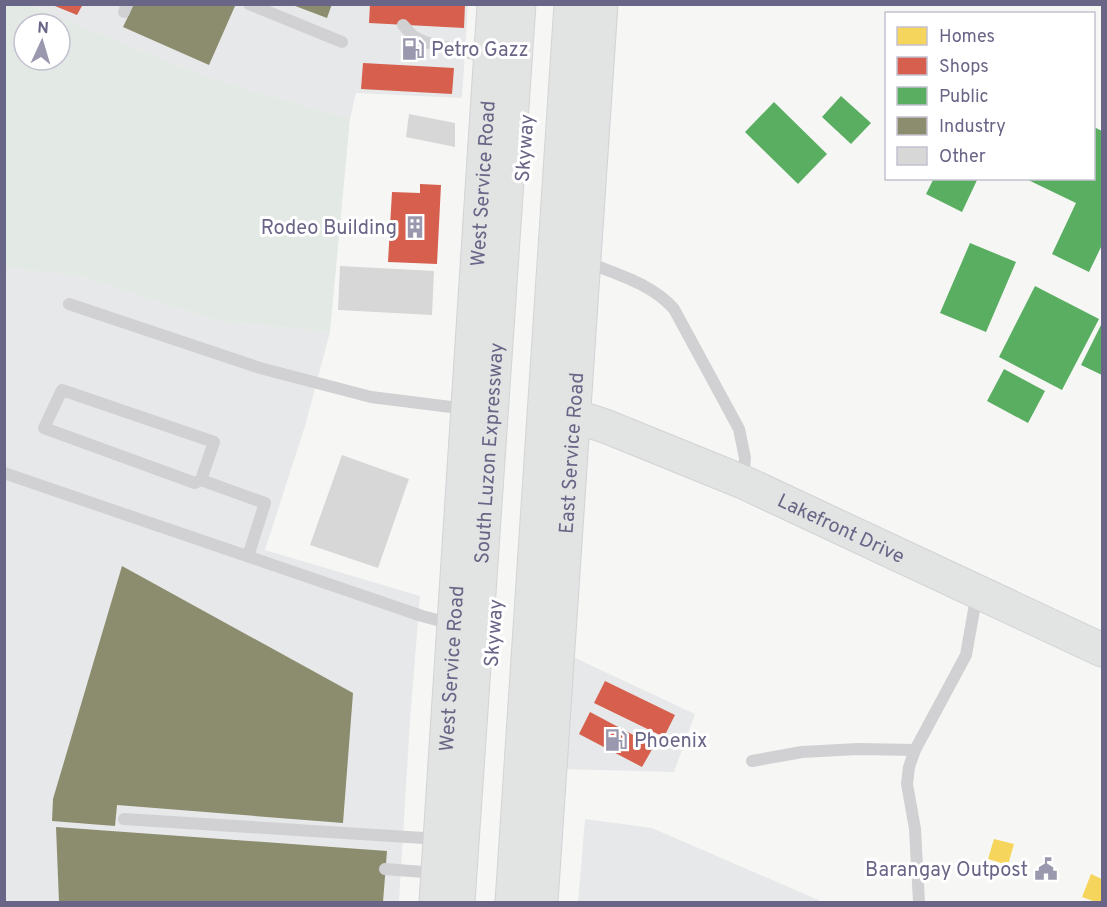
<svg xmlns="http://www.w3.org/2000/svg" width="1107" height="907" viewBox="0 0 1107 907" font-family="Overpass,sans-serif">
	<rect width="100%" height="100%" fill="#f6f7f5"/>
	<g fill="#e7e8e9">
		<path d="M29 5H468L462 98 356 93 350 119 207 77Z"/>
		<path d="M5 268 75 275 218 321 330 332 305 426 265 550 420 596 410 721 399 902H5Z"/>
		<path d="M571 656 695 714 674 772 562 769Z"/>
		<path d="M585 819 652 828 823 902H578Z"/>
	</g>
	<path fill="#e3e9e4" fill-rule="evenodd" d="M5 4 29 5 207 77 350 119 330 332 218 321 75 275 5 268ZM24 24H60V60H24Z"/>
	<g fill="#f6d55c">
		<path d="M994 839 1014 844 1008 865 988 859Z"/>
		<path d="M1091 874 1102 879V902H1096L1082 897Z"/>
	</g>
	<g fill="#d6604d">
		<path d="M50 4H83L77 15Z"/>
		<path d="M370 4H465L464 28 369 23Z"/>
		<path d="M363 63 454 68 452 94 361 89Z"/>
		<path d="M420 184 441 185 437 264 388 262 392 192 420 193Z"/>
		<path d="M605 681 675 715 664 737 594 703Z"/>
		<path d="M590 712 654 746 642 767 579 734Z"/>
	</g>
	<g fill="#5aae61">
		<path d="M841 96 871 123 851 144 822 117Z"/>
		<path d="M774 102 827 154 798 184 745 132Z"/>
		<path d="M1094 127 1102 131V245L1089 272 1052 254 1076 203 1024 178H1094Z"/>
		<path d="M934 178H978L962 212 926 194Z"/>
		<path d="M970 243 1016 262 986 332 940 313Z"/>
		<path d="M1035 286 1099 319 1062 390 999 357Z"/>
		<path d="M1101 325H1102V375L1081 365Z"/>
		<path d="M1004 369 1045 391 1028 423 987 401Z"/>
	</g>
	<g fill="#8c8c6e">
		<path d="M134 4H231L235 6 209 65 123 27Z"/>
		<path d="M290 4H332L327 18Z"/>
		<path d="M122 566 353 693 343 823 117 805 115 826 52 821 53 799Z"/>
		<path d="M56 827 387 851 383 902H59Z"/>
	</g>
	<g fill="#d7d7d8">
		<path d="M409 114 455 123V147L406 137Z"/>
		<path d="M340 266 434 271 432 315 338 310Z"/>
		<path d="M342 455 409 479 378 568 310 545Z"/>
	</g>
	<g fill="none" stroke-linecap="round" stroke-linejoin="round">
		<g stroke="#d3d2d5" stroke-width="35">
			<g id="secondary">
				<path id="s1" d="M574 416 605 426 743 482 1102 650"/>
				<path id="s2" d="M436 902 494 4"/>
				<path id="s3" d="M541 902 601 4"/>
			</g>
		</g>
		<g stroke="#d4d4d5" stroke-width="35">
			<g id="highway">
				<path id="s4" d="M458 902 519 4"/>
				<path d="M512 902 571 4"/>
			</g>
		</g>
		<g stroke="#d1d0d2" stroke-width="12">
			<path d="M249 4 342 42"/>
			<path d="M124 12 127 4"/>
			<path d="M403 25 413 36 425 42 490 58"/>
			<path d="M586 262C617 274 652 284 674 309L739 429 745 458 743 479"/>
			<path d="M69 304 260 368 371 397 467 409"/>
			<path d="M4 473 422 616 452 624"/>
			<path d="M201 480 214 442 62 390 44 428 195 483 201 480 265 503 248 556"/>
			<path d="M752 761 802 752 858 749 915 750"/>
			<path d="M124 819 439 839"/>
			<path d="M385 869 437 873"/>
			<path d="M919 902 915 829 907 784 909 767 915 750 966 655 977 593"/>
		</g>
		<use href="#secondary" stroke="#e2e3e3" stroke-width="33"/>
		<use href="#highway" stroke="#e2e3e3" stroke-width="33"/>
	</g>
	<defs>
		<g id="fuel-bare" transform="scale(1.8)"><path d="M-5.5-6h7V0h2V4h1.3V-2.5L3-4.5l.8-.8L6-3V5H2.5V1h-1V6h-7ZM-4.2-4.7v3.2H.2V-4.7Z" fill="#9a98ae" stroke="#fff" stroke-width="2.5" paint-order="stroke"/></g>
		<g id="building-bare" transform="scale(1.8)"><path d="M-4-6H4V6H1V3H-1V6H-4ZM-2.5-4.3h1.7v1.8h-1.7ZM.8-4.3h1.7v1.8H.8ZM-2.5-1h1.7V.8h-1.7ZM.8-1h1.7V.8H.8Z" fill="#9a98ae" stroke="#fff" stroke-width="2.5" paint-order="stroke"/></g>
		<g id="civic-bare" transform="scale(1.8)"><path d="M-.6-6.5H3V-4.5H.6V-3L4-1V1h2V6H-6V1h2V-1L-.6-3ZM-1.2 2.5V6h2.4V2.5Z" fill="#9a98ae" stroke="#fff" stroke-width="2.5" paint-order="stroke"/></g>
	</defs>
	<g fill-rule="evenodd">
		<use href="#fuel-bare" x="413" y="49"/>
		<use href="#building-bare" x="415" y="227"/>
		<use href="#fuel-bare" x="616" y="740"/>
		<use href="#civic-bare" x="1046" y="869"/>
	</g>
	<g text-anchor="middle" stroke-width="6" stroke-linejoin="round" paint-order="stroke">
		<g font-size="20" fill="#696587" stroke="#fff" text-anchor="start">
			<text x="431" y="56">Petro Gazz</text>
			<text x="397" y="234" text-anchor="end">Rodeo Building</text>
			<text x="634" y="747">Phoenix</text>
			<text x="1028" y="876" text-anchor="end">Barangay Outpost</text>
		</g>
		<g font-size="20" fill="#696587" stroke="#fff">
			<text transform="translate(524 148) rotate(-86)" y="7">Skyway</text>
			<text dy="7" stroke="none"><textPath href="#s2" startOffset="720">West Service Road</textPath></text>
			<text dy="7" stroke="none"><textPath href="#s4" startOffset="450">South Luzon Expressway</textPath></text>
			<text dy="7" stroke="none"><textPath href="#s3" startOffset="450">East Service Road</textPath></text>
			<text dy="7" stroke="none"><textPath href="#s1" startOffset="290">Lakefront Drive</textPath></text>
			<text transform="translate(493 633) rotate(-86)" y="7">Skyway</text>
			<text dy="7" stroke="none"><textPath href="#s2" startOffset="234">West Service Road</textPath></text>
		</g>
	</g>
	<rect width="1107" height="907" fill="none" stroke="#696587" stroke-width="12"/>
	<rect x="885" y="12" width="210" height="168" fill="#ffffff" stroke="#c3c1cf" stroke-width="1.5"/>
	<rect x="897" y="27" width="30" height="18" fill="#f6d55c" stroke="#c3c1cf" stroke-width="1.5"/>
	<text x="939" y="42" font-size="18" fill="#696587">Homes</text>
	<rect x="897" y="57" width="30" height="18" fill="#d6604d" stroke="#c3c1cf" stroke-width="1.5"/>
	<text x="939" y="72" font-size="18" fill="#696587">Shops</text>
	<rect x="897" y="87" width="30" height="18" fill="#5aae61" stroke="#c3c1cf" stroke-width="1.5"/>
	<text x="939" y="102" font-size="18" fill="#696587">Public</text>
	<rect x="897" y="117" width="30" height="18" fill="#8c8c6e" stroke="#c3c1cf" stroke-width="1.5"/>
	<text x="939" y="132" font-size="18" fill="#696587">Industry</text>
	<rect x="897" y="147" width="30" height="18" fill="#d7d7d8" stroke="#c3c1cf" stroke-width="1.5"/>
	<text x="939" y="162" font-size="18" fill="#696587">Other</text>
	<g transform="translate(42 42) rotate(4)"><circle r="28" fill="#ffffff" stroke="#c3c1cf" stroke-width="1.5"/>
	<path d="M0-4.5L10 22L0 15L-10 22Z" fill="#9a98ae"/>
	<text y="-9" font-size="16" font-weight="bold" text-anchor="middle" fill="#696587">N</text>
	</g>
</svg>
